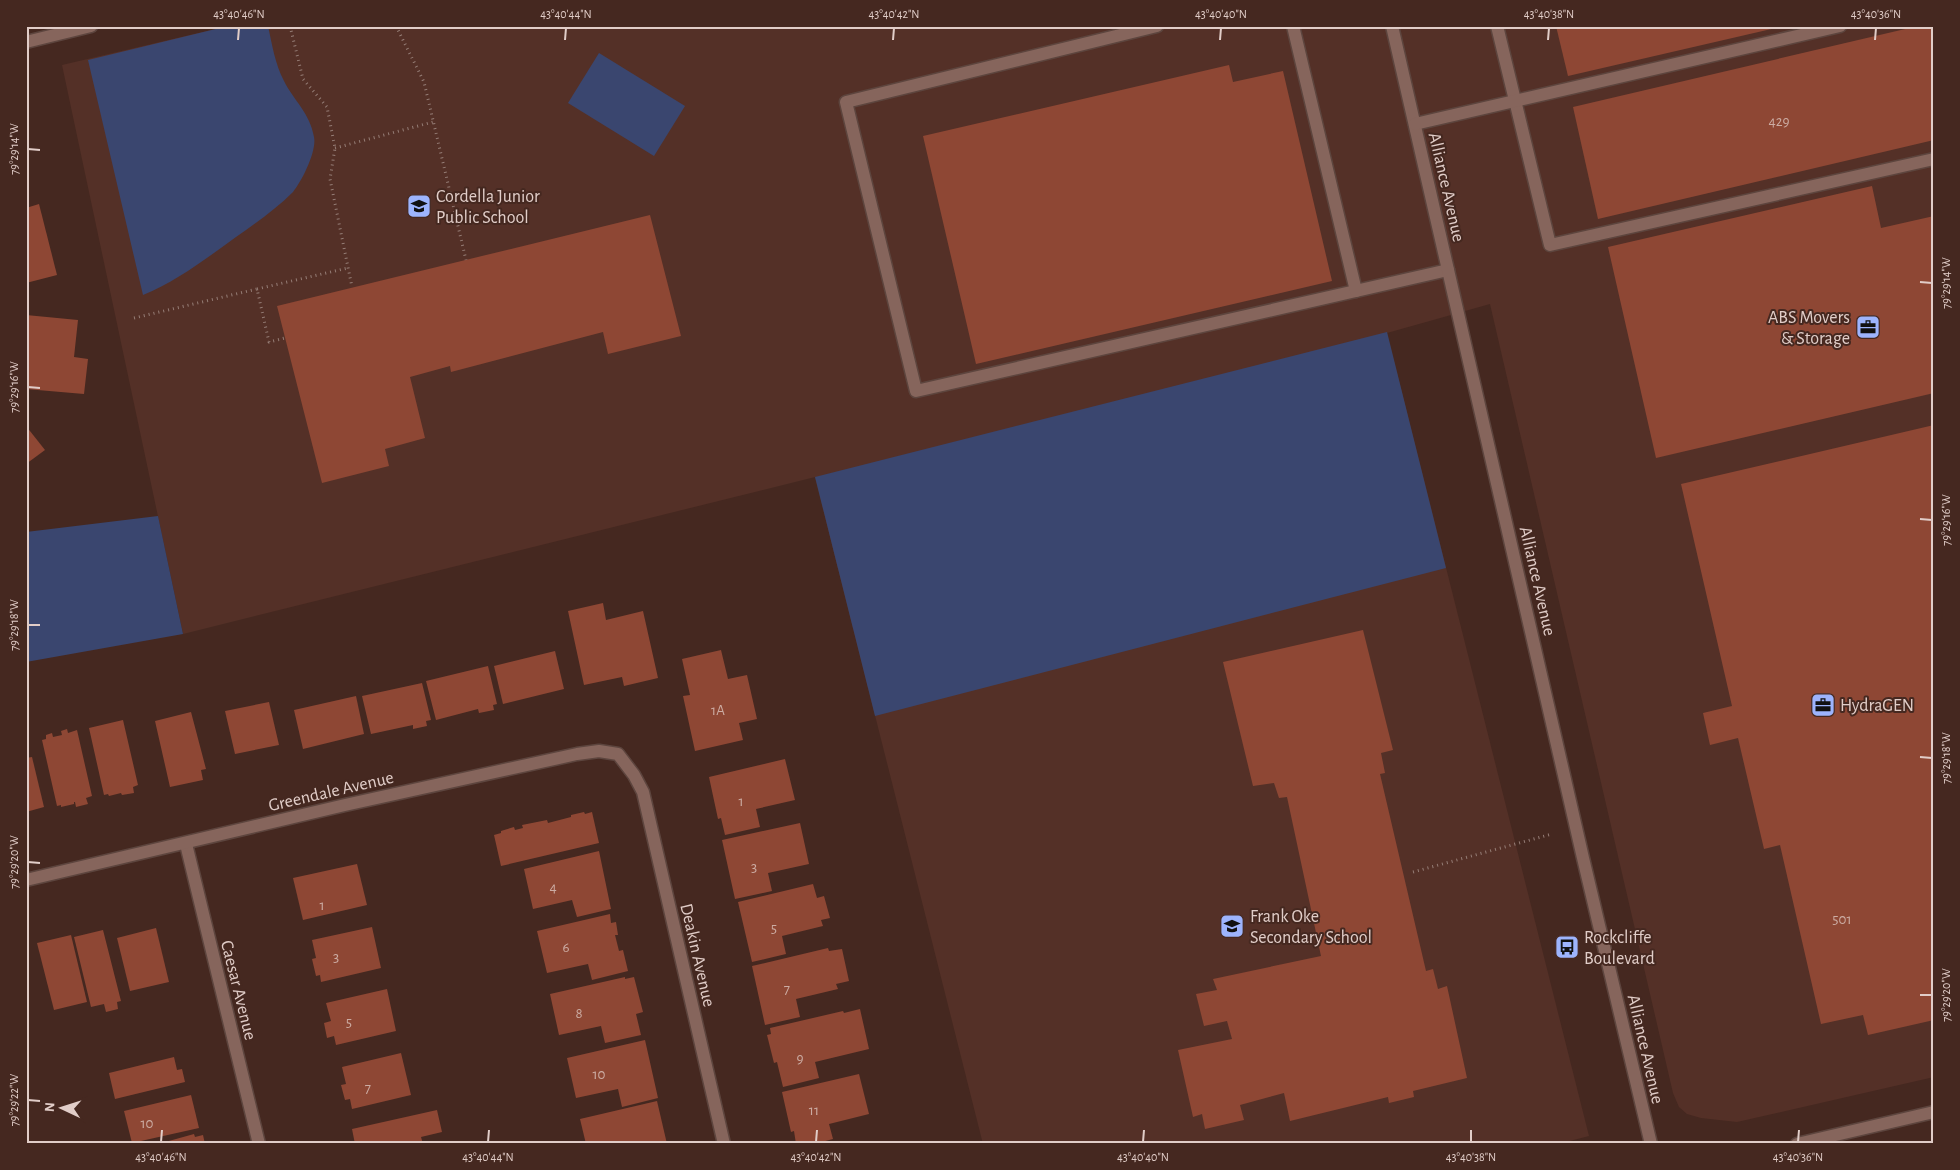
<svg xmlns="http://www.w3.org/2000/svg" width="1960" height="1170" viewBox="0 0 1960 1170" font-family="'Alegreya Sans',sans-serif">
	<rect width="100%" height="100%" fill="#452820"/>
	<path fill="#543027" d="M228 26H1934V1077L1737 1122 1701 1118 1687 1114 1679 1107 1673 1093 1490 304 1387 333 1589 1136 1558 1144H983L815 477 183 634 62 65Z"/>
	<g fill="#3a466f">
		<path d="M228 26H268C272 44 275 64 284 81 294 101 310 113 314 137 317 151 302 181 293 192 276 209 256 223 236 237 207 258 177 281 143 295L88 60Z"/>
		<path d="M599 53 685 106 654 156 568 103Z"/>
		<path d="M1387 332 1446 568 875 716 815 477Z"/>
		<path d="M158 516 183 634 26 662V532Z"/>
	</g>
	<g fill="#8e4734">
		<path d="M1556 26H1780V27L1568 76Z"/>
		<path d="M1918 26H1934V140L1598 219 1573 107Z"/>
		<path d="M1229 65 1233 82 1283 71 1332 281 976 364 923 136Z"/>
		<path d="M1872 186 1881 228 1934 216V393L1656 458 1608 247Z"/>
		<path d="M39 204 57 275 26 283V208Z"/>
		<path d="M650 215 681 336 608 354 603 332 451 372 450 366 410 377 425 438 385 449 389 466 322 483 277 306Z"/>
		<path d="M26 315 78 320 74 357 88 359 84 394 26 389Z"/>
		<path d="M1934 425V1020L1868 1035 1863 1015 1821 1024 1780 845 1764 849 1738 738 1710 745 1703 713 1732 706 1681 484Z"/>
		<path d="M26 426 45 450 26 464Z"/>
		<path d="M603 603 606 620 643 611 658 678 624 686 622 677 584 685 568 611Z"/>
		<path d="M1363 630 1393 750 1381 753 1385 773 1380 774 1426 971 1433 969 1438 989 1447 986 1467 1078 1413 1091 1414 1097 1389 1103 1388 1097 1290 1121 1284 1093 1240 1105 1244 1120 1205 1129 1202 1114 1193 1117 1178 1050 1232 1039 1227 1021 1204 1026 1196 994 1217 990 1213 979 1321 956 1287 797 1279 798 1274 783 1253 786 1223 662Z"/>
		<path d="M721 650 728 679 747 675 757 719 739 723 743 740 695 751 683 696 690 695 682 659Z"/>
		<path d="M555 651 564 689 503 704 494 666Z"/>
		<path d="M488 666 497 704 493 705 494 710 479 713 478 709 436 720 426 681Z"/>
		<path d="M422 683 431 720 426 721 427 726 413 729V725L371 734 362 696Z"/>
		<path d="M356 696 364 734 303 749 294 710Z"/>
		<path d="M269 702 279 745 235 754 225 711Z"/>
		<path d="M191 712 206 769 201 770 203 780 170 787 155 721Z"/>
		<path d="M123 720 138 785 133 787 134 793 122 795 121 793 109 796 108 794 104 795 89 728Z"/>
		<path d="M67 729 68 733 77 730 92 796 86 798 88 804 76 807 75 802H74V804L61 807V805L57 806 42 740 46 739V735L52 733 53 737 62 735 61 731Z"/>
		<path d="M32 757 44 807 26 812V758Z"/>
		<path d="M785 759 795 800 756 809 760 827 725 835 721 818 718 819 709 777Z"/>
		<path d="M584 812 585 814 592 812 599 843 501 866 494 835 501 833V831L514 827 515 830 523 828 522 825 547 820 548 823 571 817V815Z"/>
		<path d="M800 823 809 864 768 873 772 891 735 899 722 840Z"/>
		<path d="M599 851 611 909 577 917 572 900 533 909 524 869Z"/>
		<path d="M357 864 367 905 303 920 293 878Z"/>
		<path d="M813 884 817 898 824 896 830 918 821 920 823 926 782 936 786 954 752 962 738 902Z"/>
		<path d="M610 914 611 923 616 922 618 935H615L619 951 623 950 628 971 592 980 588 964 547 973 537 931Z"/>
		<path d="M372 927 381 968 321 982 320 975 316 976 312 959 316 958 312 940Z"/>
		<path d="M156 928 169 982 130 991 117 938Z"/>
		<path d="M103 930 121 1001 117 1002 118 1009 106 1012 104 1004 91 1007 74 937Z"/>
		<path d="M71 935 87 1002 54 1010 37 943Z"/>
		<path d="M828 948 829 951 842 949 849 981 836 984 838 989 796 999 800 1017 765 1025 752 966Z"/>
		<path d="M625 977V979L634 977 643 1012 636 1014 641 1035 605 1043 601 1026 559 1035 550 994Z"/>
		<path d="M387 989 396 1031 336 1045 334 1036 327 1038 324 1023 331 1021 326 1003Z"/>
		<path d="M860 1009 869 1049 815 1062 819 1078 783 1087 777 1062 774 1063 767 1035 771 1034 770 1028 843 1011 844 1013Z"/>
		<path d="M645 1040 658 1098 622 1107 618 1089 576 1098 567 1058Z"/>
		<path d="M401 1053 411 1095 352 1109 350 1099 345 1100 341 1085 346 1084 342 1067Z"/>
		<path d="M174 1057 177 1070 182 1069 185 1082 115 1099 109 1073Z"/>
		<path d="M859 1074 869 1114 829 1124 833 1139 814 1144H796L794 1131 791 1132 782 1092Z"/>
		<path d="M191 1095 199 1128 132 1143 124 1111Z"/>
		<path d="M657 1101 667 1144H586L580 1119Z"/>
		<path d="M437 1110 442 1132 421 1137 423 1144H355L352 1129Z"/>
		<path d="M194 1134 195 1137 203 1135 205 1144H158Z"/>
	</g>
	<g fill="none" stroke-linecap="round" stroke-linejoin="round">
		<g stroke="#5d453e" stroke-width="15">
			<g id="minor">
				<path d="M1157 26 846 102 916 391 1448 270"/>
				<path d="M1293 26 1356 291"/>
				<path d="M1392 26 1583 858 1651 1144"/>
				<path d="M1497 26 1550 245 1934 159"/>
				<path d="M26 42 91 26"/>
				<path d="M1415 124 1840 26"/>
				<path d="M186 844 259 1144"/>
				<path d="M26 880 345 805 577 754 599 751 618 754 634 775 643 792 724 1144"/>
				<path d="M1797 1144 1934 1112"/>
			</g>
		</g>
		<g stroke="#957d76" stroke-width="3" stroke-dasharray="1 4" stroke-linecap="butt">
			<path d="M290 26 303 79 327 107 335 148 330 179 352 287"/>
			<path d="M396 26 424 82 466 260"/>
			<path d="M335 148 433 122"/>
			<path d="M257 289 348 268"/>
			<path d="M134 318 257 289 269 342 285 338"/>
			<path d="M1413 872 1552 834"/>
		</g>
		<use href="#minor" stroke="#86655c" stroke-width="12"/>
	</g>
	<path fill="none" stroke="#e1cdc8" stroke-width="2" d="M238 40 239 28M565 40 566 28M893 40 894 28M1220 40 1221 28M1548 40 1549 28M1875 40 1876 28M28 149 40 150M1920 282 1932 283M28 387 40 388M1920 519 1932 520M28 625H40M1920 757 1932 758M28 862 40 863M1920 995H1932M28 1100 40 1101M161 1142 162 1130M488 1142 489 1130M816 1142 817 1130M1143 1142 1144 1130M1471 1142V1130M1798 1142 1799 1130"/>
	<defs>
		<g id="school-square" transform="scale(1.25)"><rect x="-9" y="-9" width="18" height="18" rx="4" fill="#9db4fd" stroke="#452820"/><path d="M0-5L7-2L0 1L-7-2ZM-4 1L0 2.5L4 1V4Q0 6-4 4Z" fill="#111"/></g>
		<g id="office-square" transform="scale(1.25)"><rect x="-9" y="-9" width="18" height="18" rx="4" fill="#9db4fd" stroke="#452820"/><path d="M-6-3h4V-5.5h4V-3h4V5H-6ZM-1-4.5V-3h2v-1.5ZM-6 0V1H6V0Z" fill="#111"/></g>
		<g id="bus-square" transform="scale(1.25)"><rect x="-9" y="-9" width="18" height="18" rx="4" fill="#9db4fd" stroke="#452820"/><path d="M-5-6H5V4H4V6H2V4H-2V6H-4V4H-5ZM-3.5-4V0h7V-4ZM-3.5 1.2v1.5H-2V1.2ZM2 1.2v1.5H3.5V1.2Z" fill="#111"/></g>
	</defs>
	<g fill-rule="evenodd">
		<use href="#school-square" x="419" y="206"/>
		<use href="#office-square" x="1868" y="327"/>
		<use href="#office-square" x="1823" y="705"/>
		<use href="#school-square" x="1232" y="926"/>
		<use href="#bus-square" x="1567" y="947"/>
	</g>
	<g text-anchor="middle" stroke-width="4" stroke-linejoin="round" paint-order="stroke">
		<g font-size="15" fill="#ccaca3">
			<text x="1779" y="126">429</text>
			<text x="718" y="715">1A</text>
			<text x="741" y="806">1</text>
			<text x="754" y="872">3</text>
			<text x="553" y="892">4</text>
			<text x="322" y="910">1</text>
			<text x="1842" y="924">501</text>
			<text x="774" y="933">5</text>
			<text x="566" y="952">6</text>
			<text x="336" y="962">3</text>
			<text x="787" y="994">7</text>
			<text x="579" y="1018">8</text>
			<text x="349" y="1027">5</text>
			<text x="800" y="1063">9</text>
			<text x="599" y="1079">10</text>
			<text x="368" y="1093">7</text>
			<text x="814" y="1115">11</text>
			<text x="147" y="1128">10</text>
		</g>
		<g font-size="18" fill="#e1cdc8" stroke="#452820">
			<text transform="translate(1447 187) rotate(77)" y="6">Alliance Avenue</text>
			<text transform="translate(1538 581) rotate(77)" y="6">Alliance Avenue</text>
			<text transform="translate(331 791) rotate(-13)" y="6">Greendale Avenue</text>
			<text transform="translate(698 955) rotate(77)" y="6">Deakin Avenue</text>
			<text transform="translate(239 990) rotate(76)" y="6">Caesar Avenue</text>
			<text transform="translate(1646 1049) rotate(77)" y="6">Alliance Avenue</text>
		</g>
		<g font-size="18" fill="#e1cdc8" stroke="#452820" text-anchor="start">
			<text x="436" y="202">Cordella Junior<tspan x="436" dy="21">Public School</tspan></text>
			<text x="1850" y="323" text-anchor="end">ABS Movers<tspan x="1850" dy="21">&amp; Storage</tspan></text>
			<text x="1840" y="711">HydraGEN</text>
			<text x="1250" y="922">Frank Oke<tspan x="1250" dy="21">Secondary School</tspan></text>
			<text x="1584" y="943">Rockcliffe<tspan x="1584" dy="21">Boulevard</tspan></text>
		</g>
	</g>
	<rect width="1960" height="1170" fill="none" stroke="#452820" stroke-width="55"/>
	<g transform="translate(62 1108) rotate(274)" stroke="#452820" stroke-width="4" paint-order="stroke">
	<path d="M0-4L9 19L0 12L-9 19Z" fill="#e1cdc8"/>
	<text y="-8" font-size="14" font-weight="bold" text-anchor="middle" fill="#e1cdc8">N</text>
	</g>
	<rect x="28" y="28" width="1904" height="1114" fill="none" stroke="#e1cdc8" stroke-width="2"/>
	<g font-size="12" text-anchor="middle" fill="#e1cdc8">
		<text x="239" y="18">43°40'46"N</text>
		<text x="566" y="18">43°40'44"N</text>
		<text x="894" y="18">43°40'42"N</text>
		<text x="1221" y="18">43°40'40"N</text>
		<text x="1549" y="18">43°40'38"N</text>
		<text x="1876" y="18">43°40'36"N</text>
		<text transform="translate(14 149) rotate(-90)" y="4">79°29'14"W</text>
		<text transform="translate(1946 283) rotate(-90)" y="4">79°29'14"W</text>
		<text transform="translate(14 387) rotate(-90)" y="4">79°29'16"W</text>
		<text transform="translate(1946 520) rotate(-90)" y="4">79°29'16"W</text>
		<text transform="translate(14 625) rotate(-90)" y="4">79°29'18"W</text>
		<text transform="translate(1946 758) rotate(-90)" y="4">79°29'18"W</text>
		<text transform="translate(14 862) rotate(-90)" y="4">79°29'20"W</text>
		<text transform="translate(1946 995) rotate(-90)" y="4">79°29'20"W</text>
		<text transform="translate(14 1100) rotate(-90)" y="4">79°29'22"W</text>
		<text x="161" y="1161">43°40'46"N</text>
		<text x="488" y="1161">43°40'44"N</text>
		<text x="816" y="1161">43°40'42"N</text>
		<text x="1143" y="1161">43°40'40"N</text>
		<text x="1471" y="1161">43°40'38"N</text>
		<text x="1798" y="1161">43°40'36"N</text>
	</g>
</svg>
